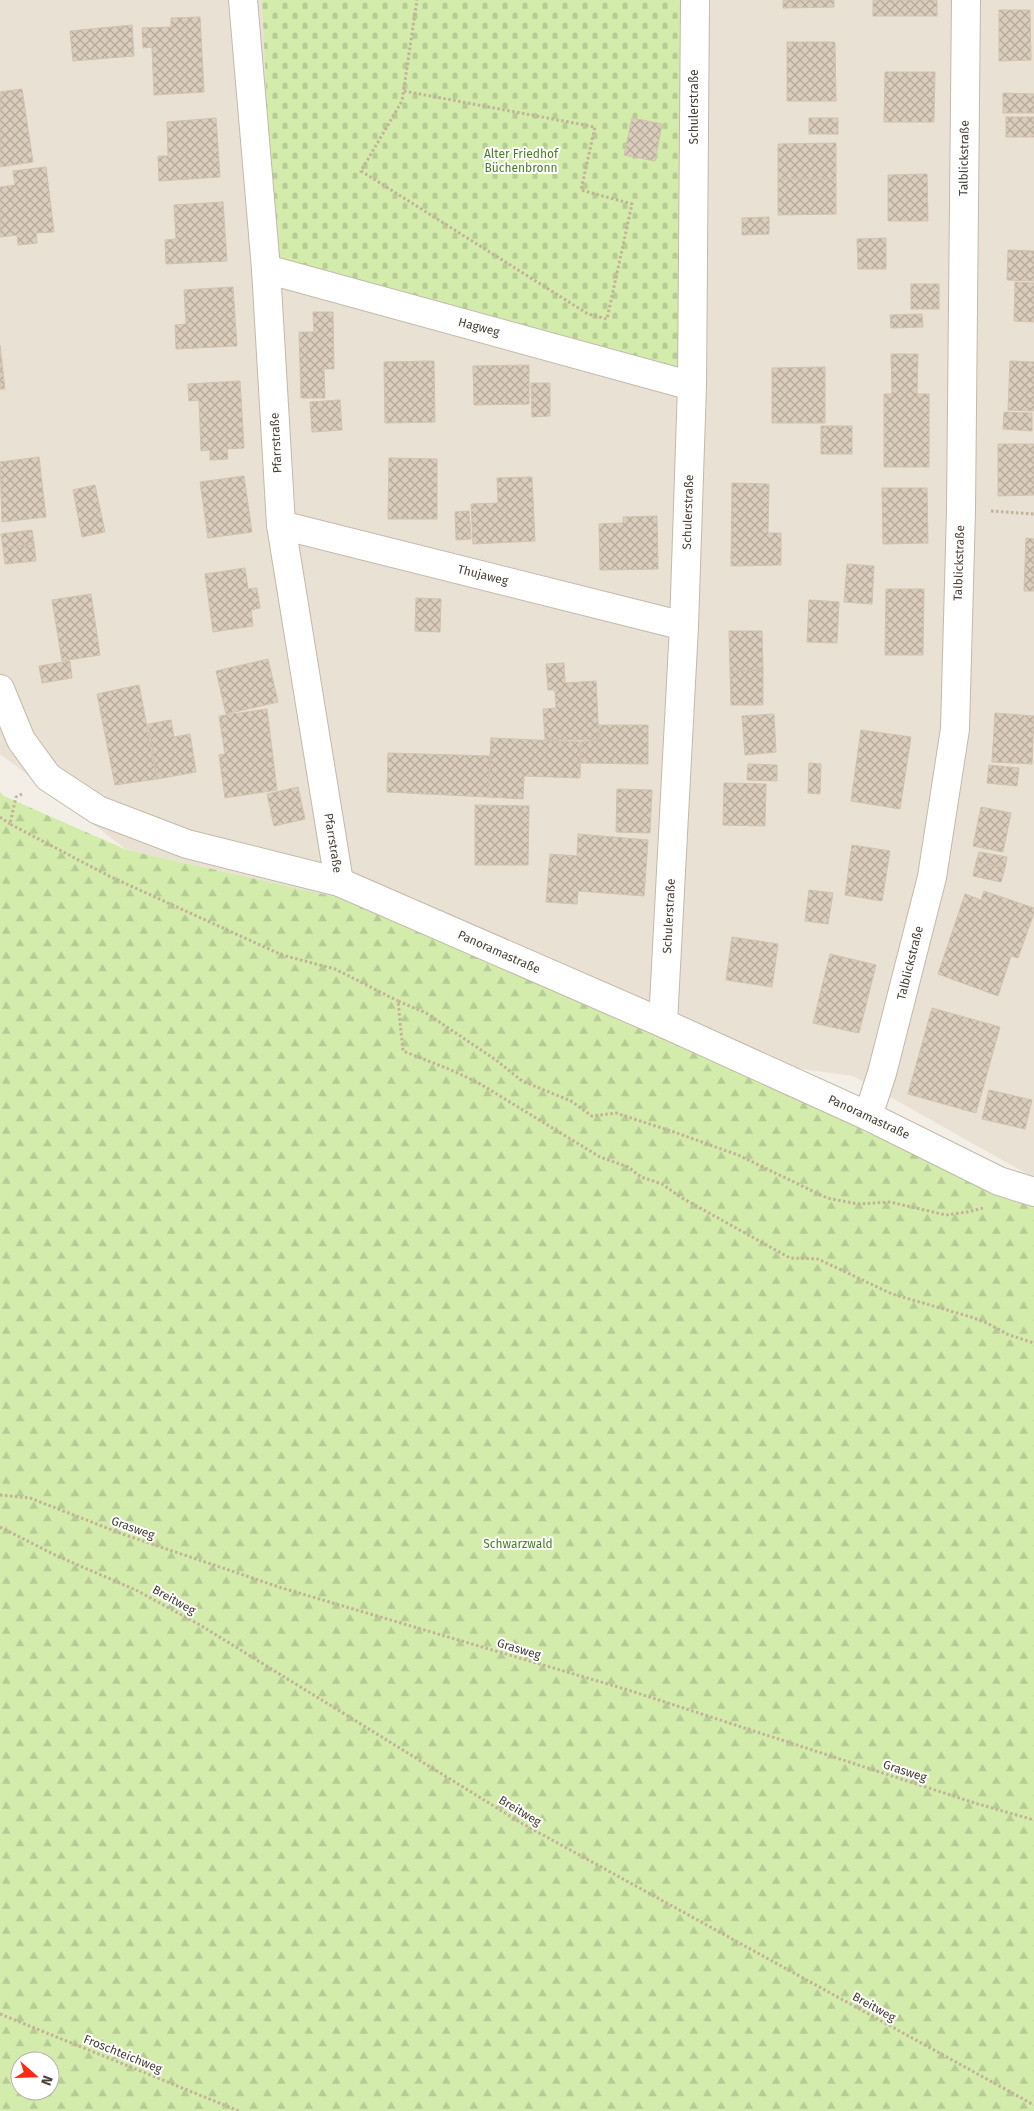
<svg xmlns="http://www.w3.org/2000/svg" width="1034" height="2111" viewBox="0 0 1034 2111" font-family="'Fira Sans',sans-serif">
	<defs>
		<pattern id="forest-firs" width="22" height="20" patternUnits="userSpaceOnUse" patternTransform="scale(1.25)"><rect width="22" height="20" fill="#d3ecac"/><path d="M5 1l3.5 6h-7zM16 11l3.5 6h-7z" fill="#b7cb95"/></pattern>
		<pattern id="cemetery-stones" width="16" height="16" patternUnits="userSpaceOnUse" patternTransform="scale(1.25)"><rect width="16" height="16" fill="#d3ecac"/><path d="M2 7V4a2 2 0 0 1 4 0v3zM10 15v-3a2 2 0 0 1 4 0v3z" fill="#b7cb95"/></pattern>
		<pattern id="building-cross-hatch" width="8" height="8" patternUnits="userSpaceOnUse" patternTransform="scale(1.25)"><rect width="8" height="8" fill="#dacdbd"/><path d="M0 0l8 8M0 8l8-8" fill="none" stroke="#b3a89a"/></pattern>
	</defs>
	<rect width="100%" height="100%" fill="#f4efe6"/>
	<path fill="#e9e1d4" d="M0 0H1034V1178L853 1076 752 1062 349 900 127 850 0 754Z"/>
	<path fill="url(#forest-firs)" fill-rule="evenodd" d="M0 792 4 796 127 850 349 900 752 1062 865 1132 1034 1202V2111H0ZM20 2061H50V2091H20Z"/>
	<path fill="url(#cemetery-stones)" d="M262 0H683L681 372 274 258Z"/>
	<g fill="url(#building-cross-hatch)" stroke="#d2c2ad">
		<path d="M783 0H834V7L783 8Z"/>
		<rect x="873" y="0" width="64" height="16"/>
		<path d="M999 10H1030L1031 60 999 61Z"/>
		<path d="M200 17 204 92 154 95 152 47 143 48 142 28 171 27V18Z"/>
		<path d="M132 25 134 56 73 61 70 31Z"/>
		<path d="M787 42H835L836 101H787Z"/>
		<path d="M885 72H935L934 122H884Z"/>
		<path d="M22 89 33 162 0 167V92Z"/>
		<path d="M1003 93 1034 94V113H1003Z"/>
		<rect x="1006" y="117" width="28" height="20"/>
		<path d="M216 118 220 177 159 181 158 156H168L167 122Z"/>
		<path d="M632 118 662 124 655 161 624 155Z"/>
		<rect x="809" y="118" width="29" height="16"/>
		<path d="M836 143V179H778V144Z"/>
		<path d="M46 167 54 232 36 233 37 243 18 245 17 235 0 237V187L15 185 13 171Z"/>
		<path d="M927 174 928 221H888V175Z"/>
		<path d="M778 179H836V214L778 215Z"/>
		<path d="M223 202 227 261 166 264 165 240 176 239 174 205Z"/>
		<path d="M769 217V234L742 235V218Z"/>
		<path d="M886 238V269H858L857 239Z"/>
		<path d="M1008 250 1034 251V281L1007 280Z"/>
		<path d="M1015 282 1034 283V322L1014 321Z"/>
		<rect x="911" y="284" width="28" height="25"/>
		<path d="M233 287 237 346 176 349 175 325 186 324 184 290Z"/>
		<path d="M313 312H333L334 369H324L325 398H301L299 332H314Z"/>
		<path d="M922 314 923 327 891 328 890 315Z"/>
		<path d="M0 345 5 389H0Z"/>
		<path d="M891 354H918L917 394H929V467H884V394H892Z"/>
		<path d="M434 361 435 422 385 423 384 362Z"/>
		<path d="M1010 361 1034 362V411L1008 410Z"/>
		<path d="M529 365V404L474 405 473 366Z"/>
		<path d="M825 367V423H772V368Z"/>
		<path d="M240 381 244 448 227 449 228 459 210 460V450L201 451 199 400 189 401 188 384Z"/>
		<path d="M531 383H550V416L532 417Z"/>
		<path d="M340 400 342 430 312 432 310 402Z"/>
		<path d="M1004 412 1032 413V431L1003 429Z"/>
		<rect x="821" y="426" width="31" height="28"/>
		<path d="M998 444H1034V495L998 496Z"/>
		<path d="M39 457 46 517 2 522 0 462Z"/>
		<path d="M389 458 437 459V519H388Z"/>
		<path d="M244 476 252 532 208 538 200 482Z"/>
		<path d="M532 477 535 541 473 544 471 504 498 503 497 478Z"/>
		<path d="M732 483 769 484 768 533H781V565L731 566Z"/>
		<path d="M95 485 105 532 82 537 73 490Z"/>
		<path d="M882 488H927L928 543 883 544Z"/>
		<path d="M469 511 471 539 456 540 455 512Z"/>
		<path d="M657 516 658 569 600 570 599 524 623 523V517Z"/>
		<path d="M32 530 34 544 3 548 1 534Z"/>
		<path d="M1026 538 1034 539V591H1024Z"/>
		<path d="M34 544 36 561 5 564 3 548Z"/>
		<path d="M847 564 874 566 872 604 844 602Z"/>
		<path d="M245 568 248 589 257 588 260 608 251 610 253 626 213 632 205 574Z"/>
		<path d="M886 589H924L923 655H885Z"/>
		<path d="M91 594 100 655 62 661 52 600Z"/>
		<path d="M416 598 441 599 440 632 415 631Z"/>
		<path d="M809 600 839 602 837 643 807 642Z"/>
		<path d="M729 631H762L763 670 730 671Z"/>
		<path d="M268 659 278 702 226 714 216 671Z"/>
		<path d="M70 661 72 678 42 683 39 666Z"/>
		<path d="M564 663 565 683 596 681 599 740H545L543 709 556 708 555 690H548L546 664Z"/>
		<path d="M763 670V705H731L730 671Z"/>
		<path d="M139 685 157 779 115 785 97 694Z"/>
		<path d="M267 709 277 790 225 798 219 755 225 754 219 716Z"/>
		<path d="M995 713 1034 716 1032 764 992 762Z"/>
		<path d="M774 714 776 752 745 755 742 716Z"/>
		<path d="M171 720 174 737 190 734 196 772 157 779 148 724Z"/>
		<path d="M599 725H648V764L581 763V742L599 740Z"/>
		<path d="M861 730 911 737 900 809 851 801Z"/>
		<path d="M491 738 581 742 580 778 524 776 523 799 488 797Z"/>
		<path d="M388 753 490 756 488 797 387 792Z"/>
		<path d="M809 763 821 764 820 794 808 793Z"/>
		<path d="M748 764 777 765V781L747 780Z"/>
		<path d="M989 765 1019 768 1017 786 987 783Z"/>
		<path d="M724 783 766 784 765 826 723 825Z"/>
		<path d="M298 787 305 819 274 826 267 794Z"/>
		<path d="M617 789 652 790 650 833 616 832Z"/>
		<path d="M475 805 529 806 528 865H475Z"/>
		<path d="M981 807 1011 813 1003 852 973 846Z"/>
		<path d="M578 834 648 840 644 896 578 891 577 904 546 902 550 854 577 856Z"/>
		<path d="M852 845 890 851 882 901 845 895Z"/>
		<path d="M979 852 1007 857 1005 868 976 862Z"/>
		<path d="M976 862 1005 868 1001 882 973 876Z"/>
		<path d="M809 890 833 893 828 924 805 921Z"/>
		<path d="M984 891 1034 908V913L1018 958 1011 956 998 996 938 974 965 894 981 900Z"/>
		<path d="M732 937 778 944 772 987 726 980Z"/>
		<path d="M830 954 876 965 859 1033 813 1023Z"/>
		<path d="M932 1008 1000 1027 976 1113 908 1094Z"/>
		<path d="M989 1090 1032 1100 1025 1129 982 1119Z"/>
	</g>
	<g fill="none" stroke-linecap="round" stroke-linejoin="round">
		<g stroke="#c3b9ab" stroke-width="30">
			<g id="minor">
				<path d="M243 0 266 269 281 525 339 882"/>
				<path d="M266 269 692 386"/>
				<path d="M281 525 684 626"/>
				<path d="M0 689 21 740 48 777 98 810 187 844 339 882 663 1023 868 1116 999 1181 1034 1192"/>
				<path d="M663 1023 684 626 692 386 695 0"/>
				<path d="M868 1116 882 1073 932 877 955 729 961 510 966 0"/>
			</g>
		</g>
		<g stroke="#c3b198" stroke-width="3" stroke-dasharray="2.5 2.5" stroke-linecap="butt">
			<path d="M404 91 595 127 581 190 632 204 607 319 588 314 361 171 402 101 417 0"/>
			<path d="M991 511 1034 514"/>
			<path d="M22 794 16 797 10 824 109 876 282 955 335 969 398 1001"/>
			<path d="M0 817 10 824"/>
			<path d="M983 1208 967 1212 946 1215 890 1202 858 1204 827 1198 738 1155 674 1132 616 1113 592 1116 571 1101 522 1081 496 1060 426 1013 398 1001 403 1051 451 1070 477 1082 600 1157 628 1167 641 1177 662 1184 682 1198 790 1258 818 1259 892 1294 971 1317 987 1323 1009 1335 1034 1343"/>
			<path d="M0 1495 30 1498 125 1535 282 1588 628 1690 978 1804 1034 1820"/>
			<path d="M0 1527 57 1556 136 1590 200 1625 523 1824 1034 2105"/>
			<path d="M0 2014 239 2111"/>
		</g>
		<use href="#minor" stroke="#fff" stroke-width="28"/>
	</g>
	<g text-anchor="middle" stroke-width="4" stroke-linejoin="round" paint-order="stroke">
		<g font-size="12" fill="#483f35" stroke="#fff">
			<text transform="translate(694 107) rotate(-90)" y="4">Schulerstraße</text>
			<text transform="translate(964 158) rotate(-89)" y="4">Talblickstraße</text>
			<text transform="translate(479 327) rotate(15)" y="4">Hagweg</text>
			<text transform="translate(276 443) rotate(-93)" y="4">Pfarrstraße</text>
			<text transform="translate(688 512) rotate(-88)" y="4">Schulerstraße</text>
			<text transform="translate(959 563) rotate(-88)" y="4">Talblickstraße</text>
			<text transform="translate(483 575) rotate(14)" y="4">Thujaweg</text>
			<text transform="translate(333 843) rotate(81)" y="4">Pfarrstraße</text>
			<text transform="translate(669 916) rotate(-87)" y="4">Schulerstraße</text>
			<text transform="translate(499 952) rotate(24)" y="4">Panoramastraße</text>
			<text transform="translate(910 963) rotate(-76)" y="4">Talblickstraße</text>
			<text transform="translate(869 1117) rotate(25)" y="4">Panoramastraße</text>
			<text transform="translate(133 1528) rotate(20)" y="4">Grasweg</text>
			<text transform="translate(174 1600) rotate(29)" y="4">Breitweg</text>
			<text transform="translate(519 1649) rotate(17)" y="4">Grasweg</text>
			<text transform="translate(905 1771) rotate(18)" y="4">Grasweg</text>
			<text transform="translate(520 1811) rotate(31)" y="4">Breitweg</text>
			<text transform="translate(874 2007) rotate(29)" y="4">Breitweg</text>
			<text transform="translate(123 2054) rotate(22)" y="4">Froschteichweg</text>
		</g>
		<g font-size="12" fill="#4b7e23" stroke="#fff">
			<text x="521" y="158">Alter Friedhof<tspan x="521" dy="14">Büchenbronn</tspan></text>
			<text x="518" y="1548">Schwarzwald</text>
		</g>
	</g>
	<g transform="translate(35 2076) rotate(110)"><circle r="24" fill="#ffffff" stroke="#b6b2ae"/>
	<path d="M0-4L9 19L0 12L-9 19Z" fill="#ff2812"/>
	<text y="-8" font-size="14" font-weight="bold" text-anchor="middle" fill="#483f35">N</text>
	</g>
</svg>
